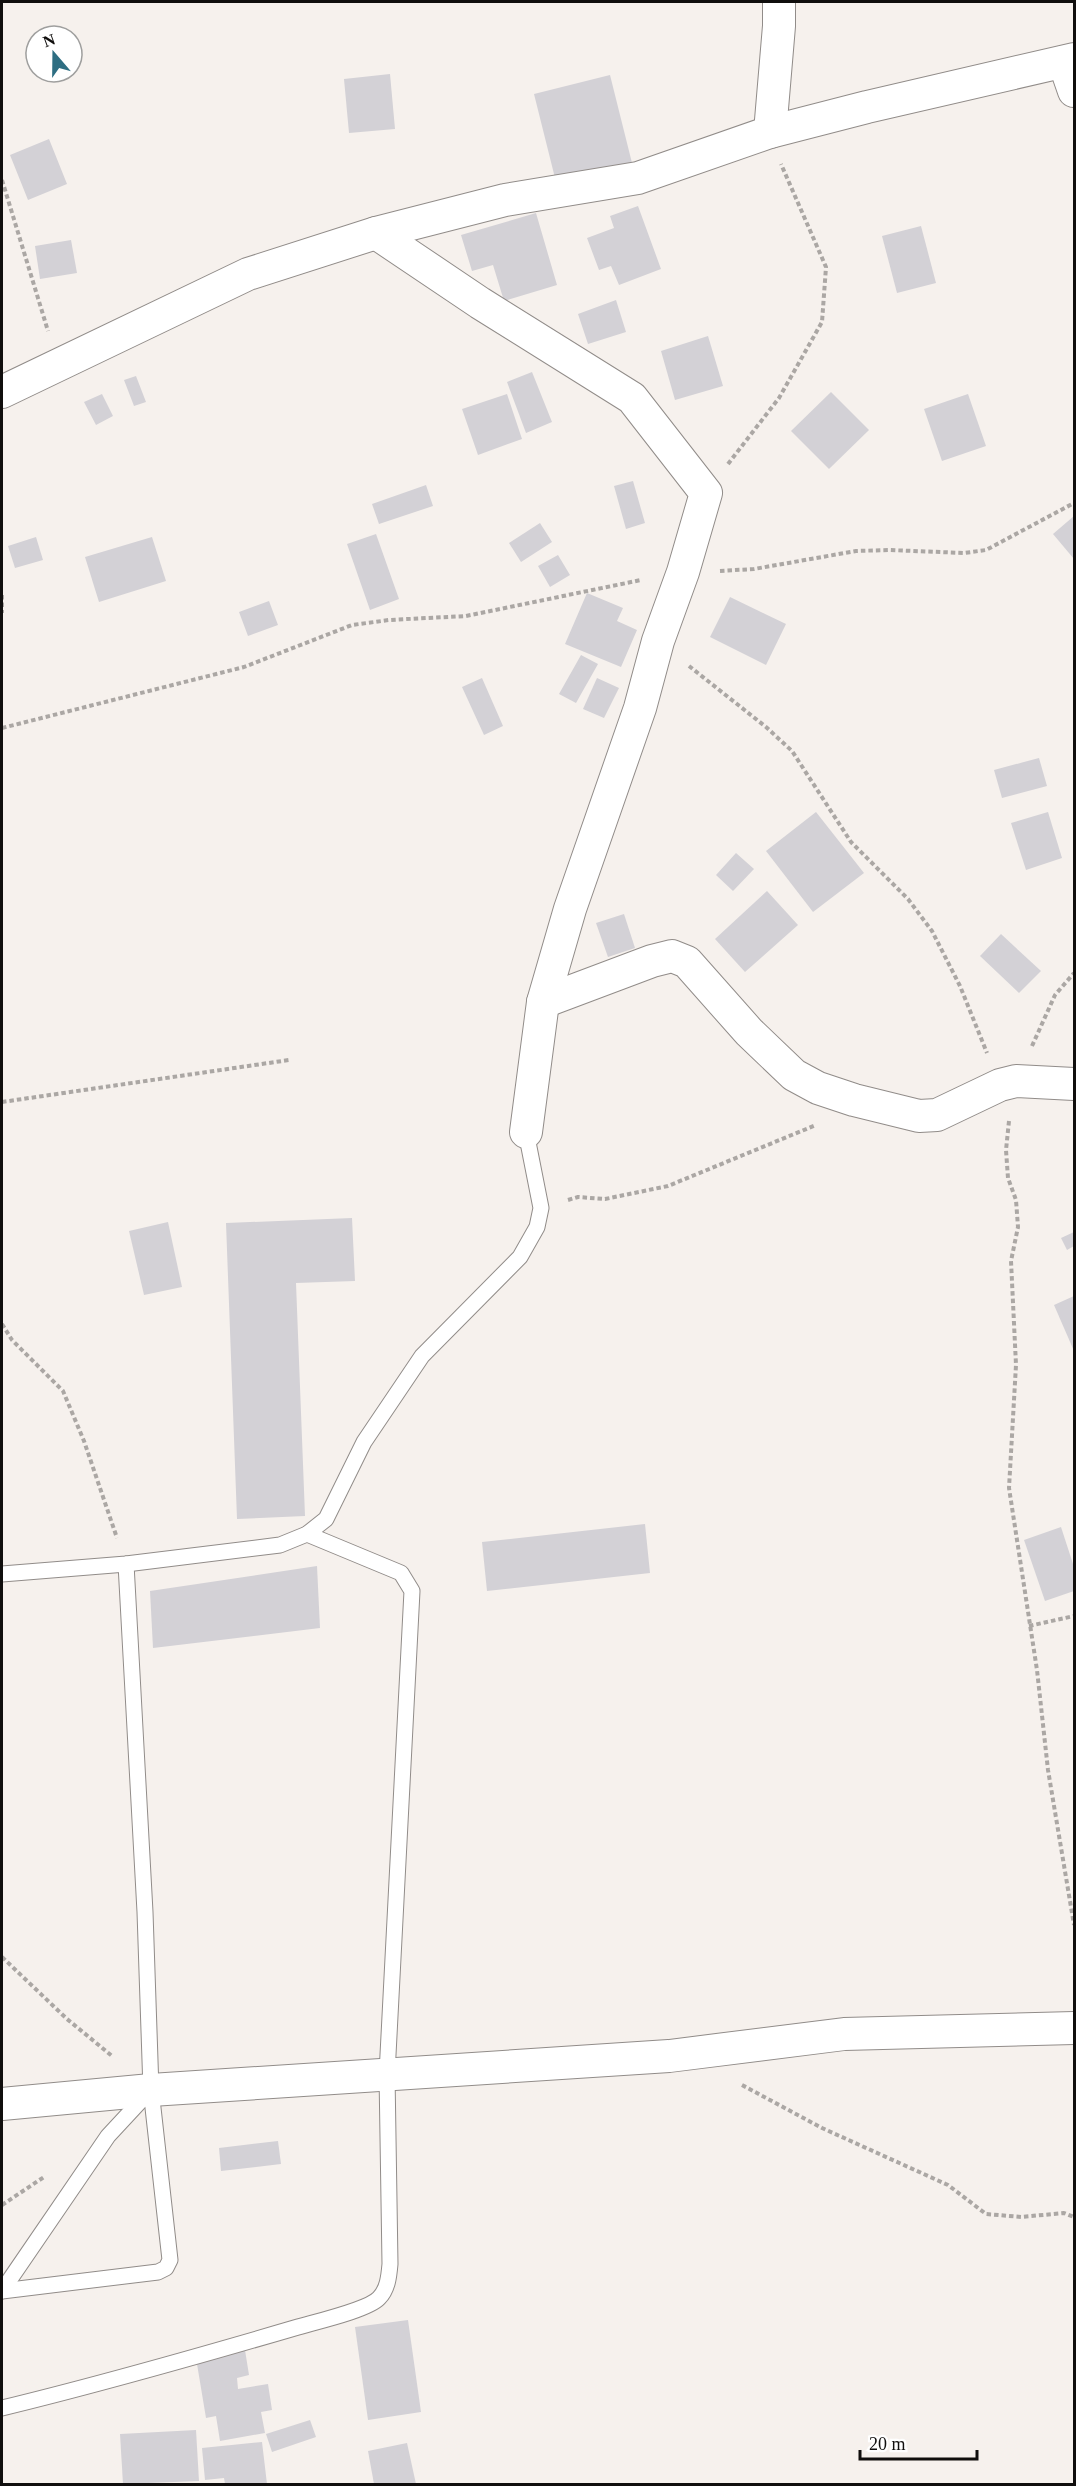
<svg xmlns="http://www.w3.org/2000/svg" width="1076" height="2486" viewBox="0 0 1076 2486" font-family="Georgia,serif">
	<rect width="100%" height="100%" fill="#f6f1ed"/>
	<g fill="#d3d1d6">
		<path d="M390 74 395 129 349 133 344 79Z"/>
		<path d="M610 75 632 163 556 182 534 94Z"/>
		<path d="M49 139 67 184 28 200 10 155Z"/>
		<path d="M638 206 661 269 619 285 611 266 599 270 587 238 614 228 610 216Z"/>
		<path d="M536 213 557 285 504 301 493 265 472 271 461 235Z"/>
		<path d="M921 226 936 283 897 293 882 236Z"/>
		<path d="M71 240 77 273 40 279 35 246Z"/>
		<path d="M616 300 626 332 588 344 578 314Z"/>
		<path d="M708 336 723 386 675 400 661 351Z"/>
		<path d="M532 372 552 422 526 433 507 382Z"/>
		<path d="M136 376 146 402 134 406 124 380Z"/>
		<path d="M831 392 869 430 829 469 791 431Z"/>
		<path d="M102 394 113 416 96 425 84 402Z"/>
		<path d="M507 394 522 439 478 455 462 409Z"/>
		<path d="M968 394 986 446 942 461 924 409Z"/>
		<path d="M633 481 645 523 626 529 614 486Z"/>
		<path d="M426 485 433 506 379 524 372 504Z"/>
		<path d="M1074 516V559L1053 534Z"/>
		<path d="M540 523 552 542 521 562 509 543Z"/>
		<path d="M376 534 399 599 370 610 347 544Z"/>
		<path d="M36 537 43 560 15 568 8 546Z"/>
		<path d="M152 537 166 581 99 602 85 557Z"/>
		<path d="M558 555 570 575 550 587 538 566Z"/>
		<path d="M587 593 623 608 617 621 637 630 621 667 565 644Z"/>
		<path d="M730 597 786 624 766 665 710 637Z"/>
		<path d="M269 601 278 625 248 636 239 612Z"/>
		<path d="M581 655 598 664 576 703 559 694Z"/>
		<path d="M482 678 503 726 484 735 462 687Z"/>
		<path d="M597 678 619 688 604 718 583 709Z"/>
		<path d="M1039 758 1047 786 1002 798 994 770Z"/>
		<path d="M816 812 864 873 813 912 766 851Z"/>
		<path d="M1048 812 1062 858 1026 870 1011 823Z"/>
		<path d="M736 853 754 869 733 891 716 875Z"/>
		<path d="M767 891 798 925 745 972 715 939Z"/>
		<path d="M624 914 635 948 608 957 596 923Z"/>
		<path d="M1001 934 1041 971 1019 993 980 956Z"/>
		<path d="M352 1218 355 1281 296 1283 305 1516 237 1519 226 1223Z"/>
		<path d="M168 1222 182 1287 144 1295 129 1231Z"/>
		<path d="M1074 1232V1246L1067 1250 1061 1238Z"/>
		<path d="M1074 1296V1351L1054 1305Z"/>
		<path d="M645 1524 650 1573 487 1591 482 1542Z"/>
		<path d="M1061 1527 1074 1567V1591L1045 1601 1024 1540Z"/>
		<path d="M317 1566 320 1628 153 1648 150 1591Z"/>
		<path d="M278 2141 281 2164 221 2171 219 2148Z"/>
		<path d="M408 2320 421 2412 368 2420 355 2327Z"/>
		<path d="M245 2350 249 2375 237 2378 238 2389 268 2384 272 2410 261 2412 265 2433 220 2441 216 2416 206 2418 196 2358Z"/>
		<path d="M310 2420 316 2437 272 2452 266 2434Z"/>
		<path d="M196 2430 199 2481 123 2484 120 2434Z"/>
		<path d="M262 2442 267 2484H225L224 2478 205 2480 202 2448Z"/>
		<path d="M407 2443 416 2484H374L368 2451Z"/>
	</g>
	<g fill="none" stroke-linecap="round" stroke-linejoin="round">
		<g stroke="#918c89" stroke-width="17">
			<g id="service">
				<path d="M2 1574 126 1564 280 1545 307 1534 326 1519 364 1442 422 1356 520 1257 537 1227 541 1208 526 1132"/>
				<path d="M2 2291 158 2272 166 2268 170 2260 151 2090 145 1912 126 1564"/>
				<path d="M2 2291 108 2136 147 2094"/>
				<path d="M2 2408C101 2384 199 2356 298 2327 315 2322 368 2310 379 2298 388 2289 389 2275 390 2264L387 2074 412 1591 401 1573 307 1534"/>
			</g>
		</g>
		<g stroke="#918c89" stroke-width="34">
			<g id="minor">
				<path d="M1064 62 1074 91"/>
				<path d="M770 132 779 26V2"/>
				<path d="M376 233 480 303 632 398 706 493 683 572 658 641 640 708 570 909 543 1002 526 1132"/>
				<path d="M2 392 248 274 376 233 505 200 638 178 770 132 867 107 1074 59"/>
				<path d="M543 1002 652 961 672 956 687 962 749 1032 794 1075 818 1088 854 1100 919 1116 937 1115 1000 1085 1016 1081 1074 1084"/>
				<path d="M2 2104 151 2090 669 2056 844 2034 1074 2028"/>
			</g>
		</g>
		<g stroke="#aba7a4" stroke-width="4" stroke-dasharray="4.5 3" stroke-linecap="butt">
			<path d="M2 180 48 331"/>
			<path d="M728 464 779 398 822 322 826 267 781 164"/>
			<path d="M720 571 754 569 856 551 889 550 964 553 986 550 1074 503"/>
			<path d="M2 595V613"/>
			<path d="M689 666 766 727 792 751 851 842 908 899 932 931 960 986 987 1053"/>
			<path d="M2 728 244 667 352 625 389 620 466 616 641 580"/>
			<path d="M1032 1046 1055 995 1074 973"/>
			<path d="M2 1102 289 1060"/>
			<path d="M1009 1121 1006 1150 1008 1178 1016 1200 1018 1227 1011 1261 1016 1365 1009 1488 1037 1670 1048 1770 1074 1925"/>
			<path d="M568 1200 578 1197 605 1199 668 1186 816 1125"/>
			<path d="M2 1324 12 1340 63 1391 84 1441 117 1538"/>
			<path d="M1029 1626 1074 1616"/>
			<path d="M2 1957 67 2019 112 2056"/>
			<path d="M742 2085 822 2128 948 2185 986 2214 1021 2217 1064 2213 1074 2217"/>
			<path d="M2 2205 44 2177"/>
		</g>
		<use href="#service" stroke="#fff" stroke-width="15"/>
		<use href="#minor" stroke="#fff" stroke-width="32"/>
	</g>
	<rect width="1076" height="2486" fill="none" stroke="#100e0d" stroke-width="6"/>
	<g transform="translate(54 54) rotate(340)"><circle r="28" fill="#ffffff" stroke="#9f9f9e" stroke-width="1.5"/>
	<path d="M0-4.5L10 22L0 15L-10 22Z" fill="#2e6e82"/>
	<text y="-9" font-size="16" font-weight="bold" text-anchor="middle" fill="#100e0d">N</text>
	</g>
	<path d="M860 2450v9h117v-9" fill="none" stroke="#100e0d" stroke-width="3"/>
	<text x="869" y="2450" font-size="18" fill="#100e0d" stroke="#ffffff" stroke-width="4.5" paint-order="stroke">20 m</text>
</svg>
